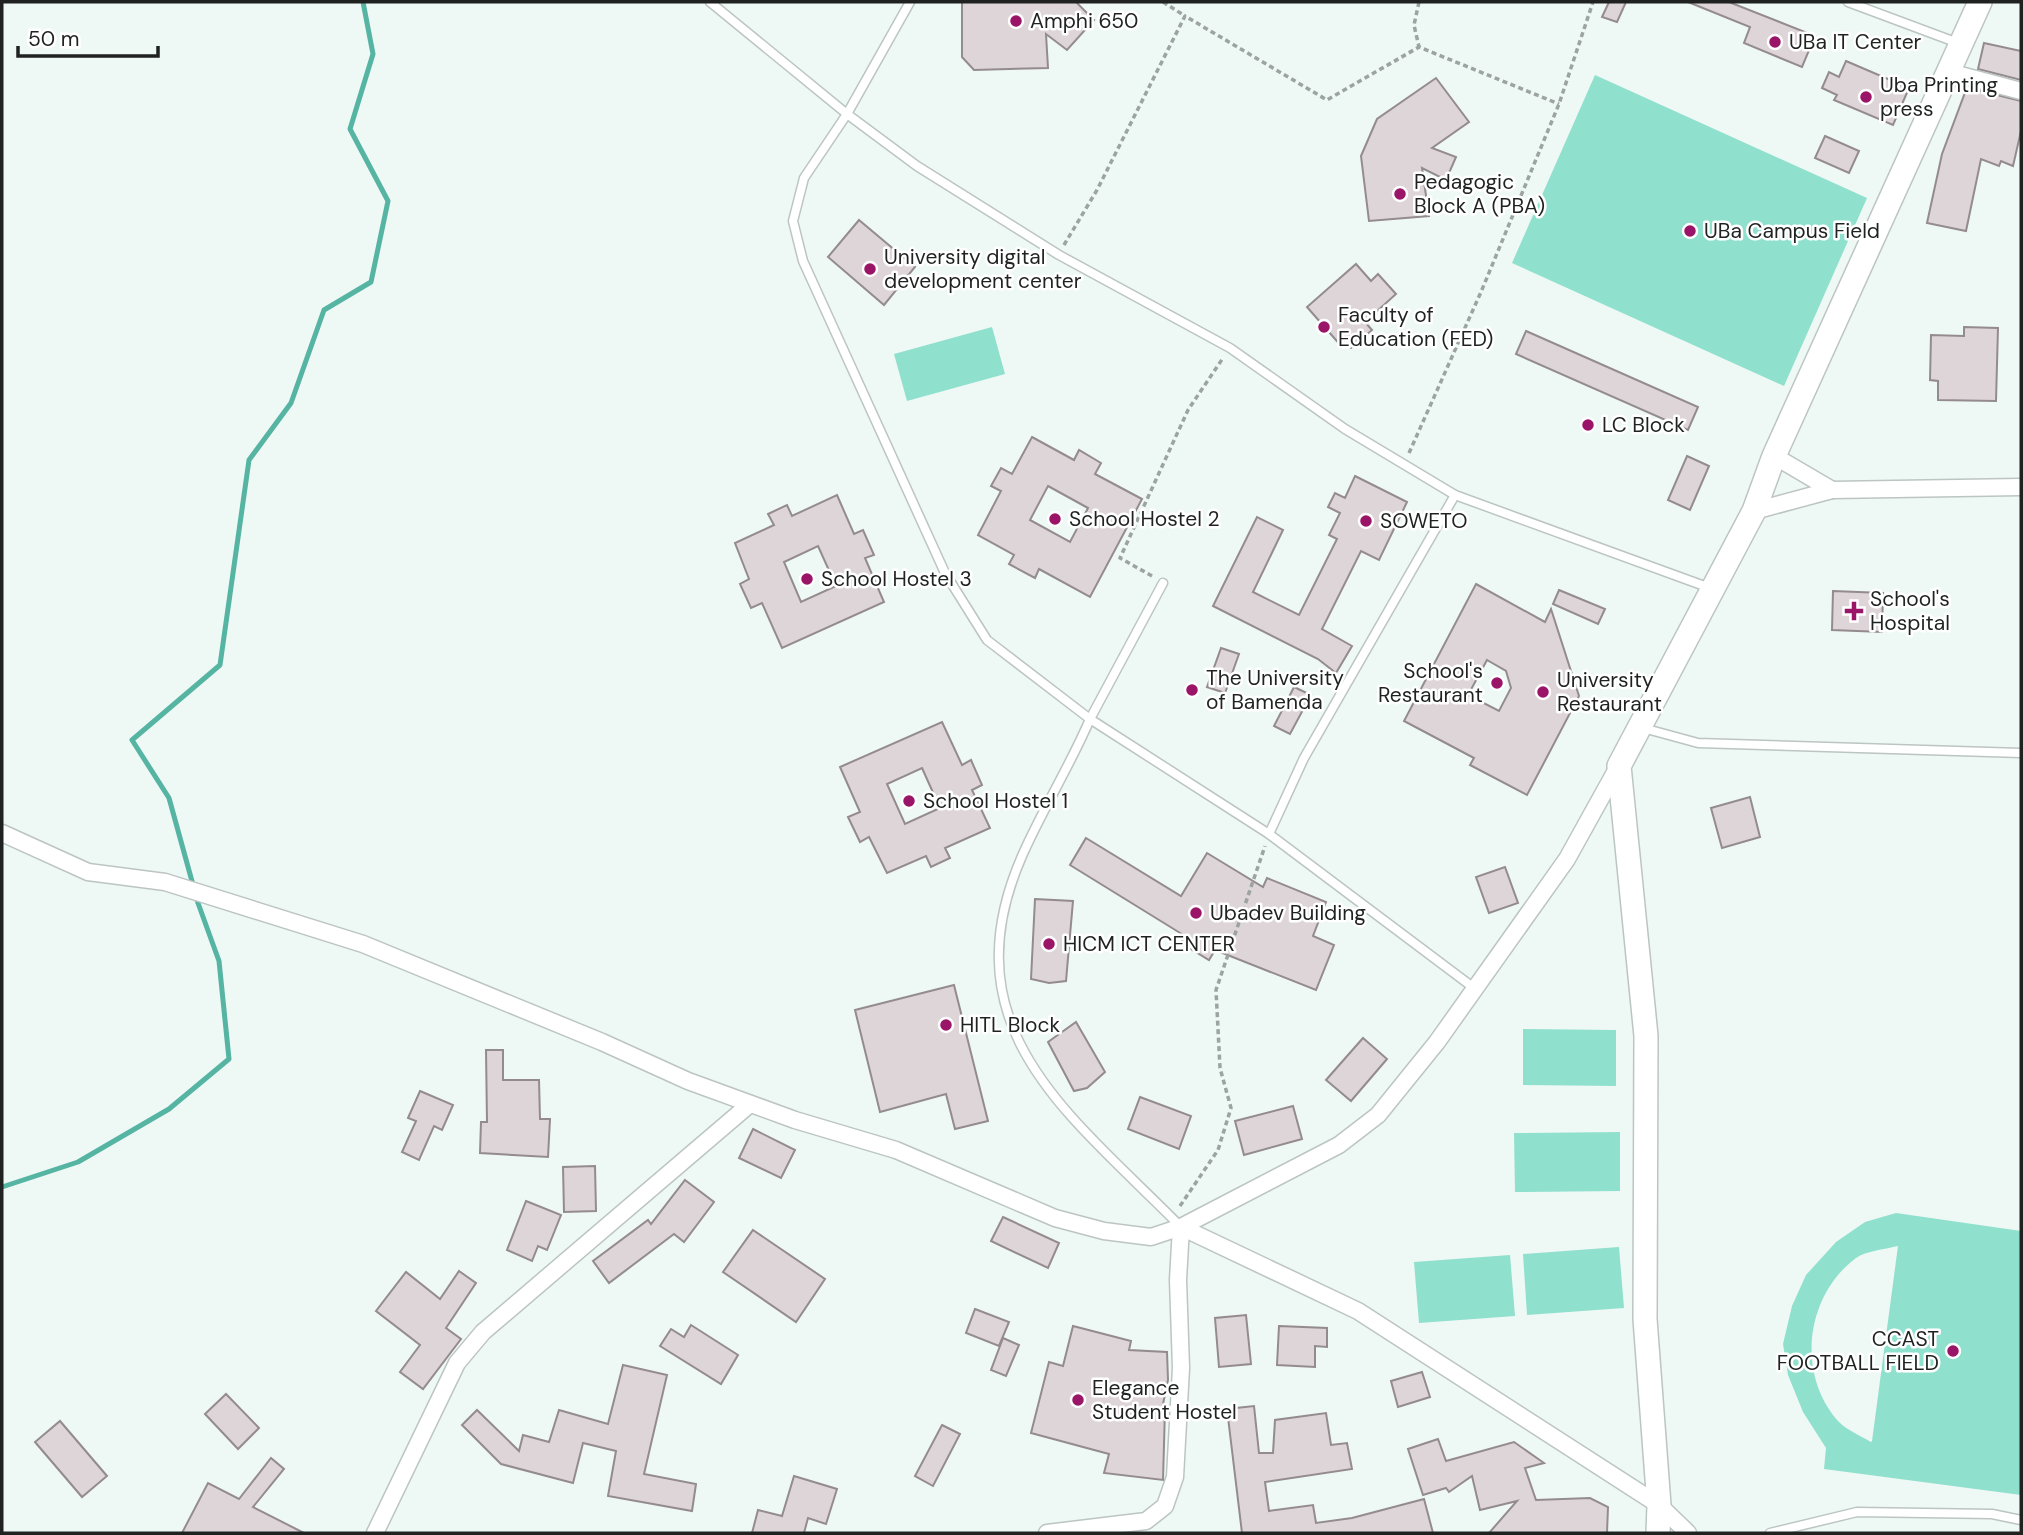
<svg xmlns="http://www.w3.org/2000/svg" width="2023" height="1535" viewBox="0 0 2023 1535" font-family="'DM Sans',sans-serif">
	<rect width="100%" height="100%" fill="#eef8f5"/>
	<g fill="#90e0ce" fill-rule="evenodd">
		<path d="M1595 75 1867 198 1784 386 1512 263Z"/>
		<path d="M992 327 1005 374 907 401 894 354Z"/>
		<path d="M1523 1029 1616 1030V1086L1523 1085Z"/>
		<path d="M1620 1132V1191L1515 1192 1514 1133Z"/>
		<path d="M1896 1213 2021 1231V1495L1824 1469 1826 1448 1803 1412 1788 1375 1783 1344 1792 1306 1806 1275 1836 1242 1865 1222ZM1898 1246 1872 1441 1871 1442C1861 1436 1847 1430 1839 1422 1796 1375 1805 1296 1856 1258 1866 1251 1886 1249 1898 1246Z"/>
		<path d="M1619 1247 1624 1308 1527 1315 1523 1254Z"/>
		<path d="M1510 1255 1515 1316 1419 1323 1414 1262Z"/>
	</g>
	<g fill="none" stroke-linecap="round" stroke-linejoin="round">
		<path stroke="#56b4a2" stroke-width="5" d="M2 1187 78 1162 169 1109 229 1059 219 961 198 903 169 798 132 740 220 665 249 460 291 403 324 310 371 282 388 201 350 129 373 54 363 2"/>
	</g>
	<g fill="#ded5d9" stroke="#948b8f" stroke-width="2" fill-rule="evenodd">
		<path d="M962 2H1076L1094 20 1067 50 1046 34 1048 68 974 70 962 57Z"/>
		<path d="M1609 2H1626L1617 22 1602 17Z"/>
		<path d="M1688 2H1729L1815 36 1802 67 1744 43 1750 27Z"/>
		<path d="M1984 43 2021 51V80L1978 69Z"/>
		<path d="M1846 61 1909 88 1893 125 1834 100 1837 95 1822 88 1829 72 1839 77Z"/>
		<path d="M1436 78 1469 122 1432 148 1456 157 1446 180 1422 168 1429 216 1369 221 1361 156 1377 119Z"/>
		<path d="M1973 89 2021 101V131L2013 166 2001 161 1999 166 1981 159 1966 231 1927 223 1942 154 1966 90Z"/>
		<path d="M1825 136 1859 151 1849 173 1815 158Z"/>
		<path d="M859 220 915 267 884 305 828 257Z"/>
		<path d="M1356 264 1371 281 1378 274 1396 294 1365 322 1372 330 1351 348 1347 344 1342 347 1307 307Z"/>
		<path d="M1964 327 1998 328 1996 401 1938 400V381L1930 380 1931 335 1964 336Z"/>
		<path d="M1526 331 1698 407 1688 430 1516 354Z"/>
		<path d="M1032 437 1074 460 1079 450 1101 463 1095 474 1142 499 1090 597 1039 569 1035 578 1009 564 1014 555 978 535 1001 491 991 486 1001 468 1012 474ZM1048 486 1088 508 1070 542 1030 520Z"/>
		<path d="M1687 456 1709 466 1690 510 1668 500Z"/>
		<path d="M1355 476 1407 502 1379 560 1361 551 1322 629 1352 646 1336 673 1318 659 1213 606 1257 517 1283 530 1253 592 1299 615 1337 539 1329 535 1340 513 1328 507 1335 493 1345 498Z"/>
		<path d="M837 495 854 534 863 530 874 555 865 558 884 602 782 648 762 603 751 608 740 584 749 579 735 543 774 525 768 514 787 505 792 516ZM818 546 836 586 801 602 784 562Z"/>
		<path d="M1476 584 1545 622 1551 609 1579 696 1527 795 1470 765 1474 758 1404 721ZM1487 660 1506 671 1511 688 1499 711 1468 695Z"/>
		<path d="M1559 590 1605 609 1598 624 1553 604Z"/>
		<path d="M1833 591 1883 593 1882 632 1832 630Z"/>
		<path d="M1221 648 1239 654 1225 693 1207 687Z"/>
		<path d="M1294 687 1311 695 1290 734 1274 726Z"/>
		<path d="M942 722 962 765 971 760 982 785 972 790 990 828 945 848 950 858 931 867 926 856 887 873 869 837 860 842 848 817 860 812 840 767ZM922 768 940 808 905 824 887 784Z"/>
		<path d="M1750 797 1760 837 1722 848 1711 808Z"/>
		<path d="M1086 838 1181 896 1207 853 1263 887 1267 878 1326 902 1313 936 1334 945 1316 990 1215 950 1209 960 1181 943 1185 936 1070 865Z"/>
		<path d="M1505 867 1518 903 1489 913 1476 877Z"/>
		<path d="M1035 899 1073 901 1066 981 1049 983 1031 979Z"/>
		<path d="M954 985 988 1121 955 1129 946 1094 880 1112 855 1010Z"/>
		<path d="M1076 1022 1105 1072 1087 1088 1074 1091 1048 1042Z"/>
		<path d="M1363 1038 1387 1059 1351 1101 1326 1080Z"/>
		<path d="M486 1050H503V1080H539L540 1119H550L548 1157 480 1153 481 1122H487Z"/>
		<path d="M420 1091 453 1105 442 1130 434 1126 419 1160 402 1152 416 1121 408 1118Z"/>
		<path d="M1140 1097 1191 1116 1179 1149 1128 1129Z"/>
		<path d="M1293 1106 1302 1139 1244 1155 1235 1121Z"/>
		<path d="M753 1129 795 1150 781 1178 739 1158Z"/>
		<path d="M595 1166 596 1211 564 1212 563 1167Z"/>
		<path d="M685 1180 714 1202 684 1242 674 1234 609 1283 593 1261 648 1220 651 1224Z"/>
		<path d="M526 1201 561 1215 547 1250 538 1246 532 1261 507 1250Z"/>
		<path d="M1003 1217 1059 1243 1048 1268 991 1241Z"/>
		<path d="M753 1230 825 1279 796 1322 723 1272Z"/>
		<path d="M459 1271 476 1283 446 1328 461 1339 423 1389 400 1372 420 1345 376 1311 406 1272 440 1299Z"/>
		<path d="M975 1309 1009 1322 999 1346 966 1333Z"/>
		<path d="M1246 1315 1251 1364 1219 1367 1215 1318Z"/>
		<path d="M691 1325 738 1355 721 1384 660 1346 671 1329 684 1337Z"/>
		<path d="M1073 1326 1131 1341 1129 1350 1167 1352 1168 1380 1162 1409H1165L1163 1480 1104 1473 1109 1454 1031 1433 1049 1362 1063 1366Z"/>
		<path d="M1279 1326 1327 1328V1347L1315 1346V1367L1277 1365Z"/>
		<path d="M1003 1338 1019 1345 1006 1376 991 1370Z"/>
		<path d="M623 1365 667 1375 644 1474 696 1484 692 1511 608 1496 616 1451 583 1443 573 1483 501 1464 462 1425 477 1410 519 1451 523 1435 549 1442 559 1410 608 1424Z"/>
		<path d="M1422 1372 1430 1397 1398 1407 1391 1381Z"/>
		<path d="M226 1394 259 1428 238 1449 205 1414Z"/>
		<path d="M1254 1406 1259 1453H1273L1275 1420 1326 1413 1331 1445 1347 1443 1352 1469 1265 1482 1269 1511 1313 1505 1316 1523 1352 1518 1424 1499 1433 1533H1242L1227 1409Z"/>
		<path d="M60 1421 107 1476 82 1497 35 1442Z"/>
		<path d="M942 1425 960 1434 933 1486 915 1476Z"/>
		<path d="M1438 1439 1446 1461 1514 1442 1544 1463 1525 1468 1536 1500 1590 1498 1608 1507 1607 1533H1489L1517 1501 1480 1510 1472 1476 1449 1492 1446 1488 1423 1495 1408 1449Z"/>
		<path d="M271 1458 284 1469 253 1507 304 1533H182L208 1483 239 1499Z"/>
		<path d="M794 1476 837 1489 826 1524 808 1518 804 1533H752L758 1510 782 1516Z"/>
	</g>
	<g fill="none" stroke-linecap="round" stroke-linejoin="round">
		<g stroke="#bcc5c3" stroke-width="11">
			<g id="lane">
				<path d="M710 2 847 114 917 166 1059 255 1230 348 1345 429 1455 495 1710 588"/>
				<path d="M910 2 847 114 804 178 793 221 803 261 945 573 987 640 1090 719 1163 583"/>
				<path d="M1848 2 1958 43"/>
				<path d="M1643 728 1698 743 2021 753"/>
				<path d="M1269 834 1474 988"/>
				<path d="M1181 1227C1072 1116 946 1030 1022 856 1042 810 1070 766 1090 719L1269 834 1304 758 1455 495"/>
				<path d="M1770 1533 1857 1512 1992 1514 2021 1520"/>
			</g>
		</g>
		<g stroke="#bcc5c3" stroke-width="19">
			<g id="street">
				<path d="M1949 72 2021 91"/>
				<path d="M1774 456 1832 490"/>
				<path d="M1754 511 1832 490 2021 487"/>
				<path d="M2 833 88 872 165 882 363 944 602 1042 688 1081 795 1120 896 1150 1055 1218 1104 1231 1151 1237 1181 1227 1339 1145 1378 1115 1437 1042 1567 859 1618 767"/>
				<path d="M1181 1227 1358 1311 1659 1505 1688 1533"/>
				<path d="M375 1533 457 1363 483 1332 750 1104"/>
				<path d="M1047 1533 1146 1521 1165 1506 1175 1477 1181 1368 1178 1280 1181 1227"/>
			</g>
		</g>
		<g stroke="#bcc5c3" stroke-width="26">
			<path id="secondary" d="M1658 1533 1659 1505 1645 1319 1646 1036 1619 766 1754 511 1774 456 1980 2"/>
		</g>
		<g stroke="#9ca3a1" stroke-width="3.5" stroke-dasharray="5 3.5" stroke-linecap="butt">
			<path d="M1163 2 1185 16"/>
			<path d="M1419 2 1414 25 1419 47"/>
			<path d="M1064 245 1097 190 1185 16 1327 100 1419 47 1559 104"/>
			<path d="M1409 453 1481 292 1559 104 1593 2"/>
			<path d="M1152 576 1120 558 1188 410 1223 358"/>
			<path d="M1180 1206 1218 1150 1231 1108 1220 1068 1216 990 1265 846"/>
		</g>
		<use href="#lane" stroke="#fff" stroke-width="8"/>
		<use href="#street" stroke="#fff" stroke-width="16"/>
		<use href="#secondary" stroke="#fff" stroke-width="23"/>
	</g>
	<g fill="#9a1568" stroke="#fff" stroke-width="2.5">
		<circle cx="1016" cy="21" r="7"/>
		<circle cx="1775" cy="42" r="7"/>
		<circle cx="1866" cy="97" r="7"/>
		<circle cx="1400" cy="194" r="7"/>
		<circle cx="1690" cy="231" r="7"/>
		<circle cx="870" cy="269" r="7"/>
		<circle cx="1324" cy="327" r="7"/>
		<circle cx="1588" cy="425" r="7"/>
		<circle cx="1055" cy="519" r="7"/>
		<circle cx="1366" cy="521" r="7"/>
		<circle cx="807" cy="579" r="7"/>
		<path d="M1850.5 600.5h7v7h7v7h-7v7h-7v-7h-7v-7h7z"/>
		<circle cx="1497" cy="683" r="7"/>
		<circle cx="1192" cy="690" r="7"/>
		<circle cx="1543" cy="692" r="7"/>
		<circle cx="909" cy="801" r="7"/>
		<circle cx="1196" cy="913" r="7"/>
		<circle cx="1049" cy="944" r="7"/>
		<circle cx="946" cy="1025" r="7"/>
		<circle cx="1953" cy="1351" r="7"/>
		<circle cx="1078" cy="1400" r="7"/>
	</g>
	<g text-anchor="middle" stroke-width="5" stroke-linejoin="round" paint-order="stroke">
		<g font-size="21" fill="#1f2221" stroke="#fff" text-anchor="start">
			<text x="1030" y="28">Amphi 650</text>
			<text x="1789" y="49">UBa IT Center</text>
			<text x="1880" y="92">Uba Printing<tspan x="1880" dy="24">press</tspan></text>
			<text x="1414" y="189">Pedagogic<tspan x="1414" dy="24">Block A (PBA)</tspan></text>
			<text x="1704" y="238">UBa Campus Field</text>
			<text x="884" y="264">University digital<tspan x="884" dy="24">development center</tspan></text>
			<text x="1338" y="322">Faculty of<tspan x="1338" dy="24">Education (FED)</tspan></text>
			<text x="1602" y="432">LC Block</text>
			<text x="1069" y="526">School Hostel 2</text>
			<text x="1380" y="528">SOWETO</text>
			<text x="821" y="586">School Hostel 3</text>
			<text x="1870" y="606">School's<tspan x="1870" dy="24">Hospital</tspan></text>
			<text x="1483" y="678" text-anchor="end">School's<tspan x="1483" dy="24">Restaurant</tspan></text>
			<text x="1206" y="685">The University<tspan x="1206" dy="24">of Bamenda</tspan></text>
			<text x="1557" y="687">University<tspan x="1557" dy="24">Restaurant</tspan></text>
			<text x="923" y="808">School Hostel 1</text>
			<text x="1210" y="920">Ubadev Building</text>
			<text x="1063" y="951">HICM ICT CENTER</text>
			<text x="960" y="1032">HITL Block</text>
			<text x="1939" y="1346" text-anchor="end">CCAST<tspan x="1939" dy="24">FOOTBALL FIELD</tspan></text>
			<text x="1092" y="1395">Elegance<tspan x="1092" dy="24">Student Hostel</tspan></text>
		</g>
	</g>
	<rect width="2023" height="1535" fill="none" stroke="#1f2221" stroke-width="7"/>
	<path d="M18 46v10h140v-10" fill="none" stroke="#1f2221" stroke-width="3.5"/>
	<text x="28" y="46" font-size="21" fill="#1f2221" stroke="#ffffff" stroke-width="5" paint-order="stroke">50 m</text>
</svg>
